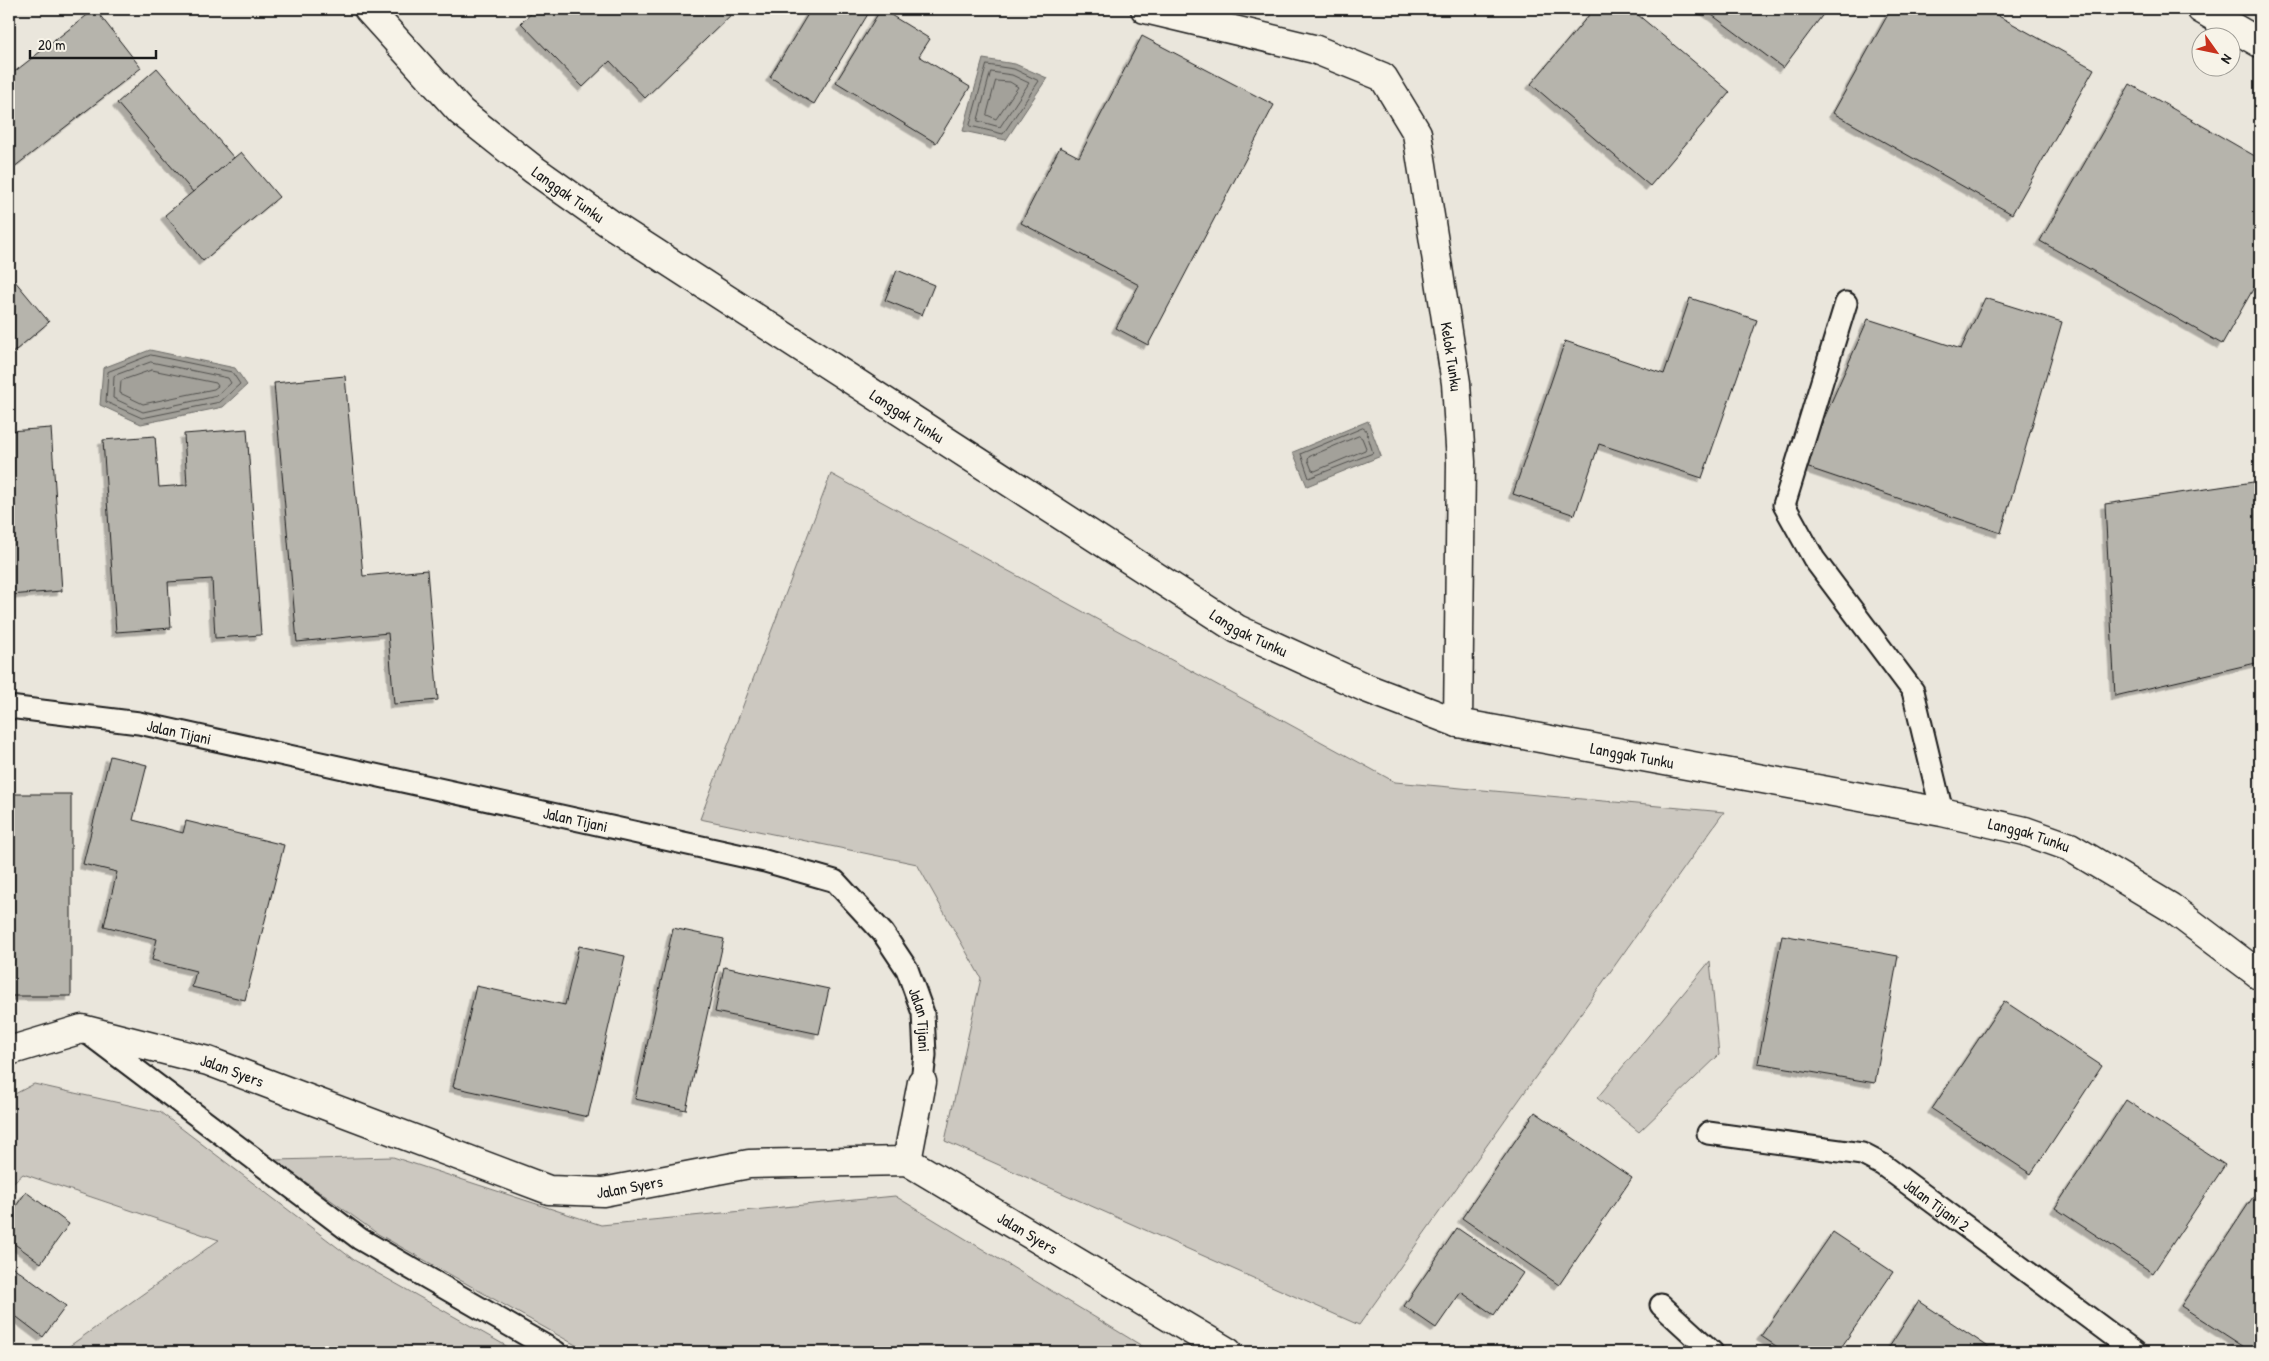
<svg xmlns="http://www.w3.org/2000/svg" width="2269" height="1361" viewBox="0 0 2269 1361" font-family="'Patrick Hand',sans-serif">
	<defs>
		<filter id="shadow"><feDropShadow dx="-4.5" dy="4.5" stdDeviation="0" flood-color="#0004"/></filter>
	</defs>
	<rect width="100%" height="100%" fill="#eae6dc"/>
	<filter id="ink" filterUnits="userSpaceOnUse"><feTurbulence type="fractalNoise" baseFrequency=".02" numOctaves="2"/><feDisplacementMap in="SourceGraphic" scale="10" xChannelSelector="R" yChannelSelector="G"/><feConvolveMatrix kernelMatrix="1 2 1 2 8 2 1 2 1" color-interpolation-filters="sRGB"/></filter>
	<g filter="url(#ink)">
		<g fill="#ccc8c0" stroke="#74726e">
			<path d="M831 474 1395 782 1724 812 1359 1325 945 1141 981 978 917 864 700 819Z"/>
			<path d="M1710 961 1719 1055 1639 1132 1597 1098Z"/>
			<path d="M34 1084 160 1112 354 1260 517 1352H61L219 1240 23 1174 9 1186V1097Z"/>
			<path d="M393 1157 601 1225 895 1196 1152 1352H588L378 1234 275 1160Z"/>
		</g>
		<g fill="#a3a19a" stroke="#6d6c68">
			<path d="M983 59 1015 64 1047 78 1006 140 963 131Z"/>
			<path d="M150 350 235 368 247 385 223 407 141 424 100 405 103 368Z"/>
			<path d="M1368 421 1381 456 1307 486 1293 452Z"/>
		</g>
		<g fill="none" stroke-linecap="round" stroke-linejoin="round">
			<g stroke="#52514e" stroke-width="1">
				<path d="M987 65 1014 69 1039 81 1003 134 970 126Z"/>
				<path d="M991 72 1012 75 1029 83 1000 127 978 121Z"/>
				<path d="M996 81 1010 82 1018 87 996 119 987 115Z"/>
				<path d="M151 355 232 372 240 384 220 402 142 418 106 402 108 372Z"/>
				<path d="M151 362 228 378 231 383 217 396 143 412 113 398 114 376Z"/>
				<path d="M152 370 216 383 218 386 214 389 143 404 120 393 121 381Z"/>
				<path d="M1363 428 1366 430 1373 453 1309 478 1301 454Z"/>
				<path d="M1359 436 1362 438 1366 448 1365 450 1315 471 1312 470 1308 460 1309 457Z"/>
			</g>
		</g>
		<g fill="#b6b4ac" stroke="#1c1c1c" filter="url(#shadow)">
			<path d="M95 9 141 68 9 171V76Z"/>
			<path d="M536 9H737L645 98 610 61 583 87 521 23Z"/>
			<path d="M811 9H860L868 14 814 104 770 77Z"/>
			<path d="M881 9 930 39 919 56 970 87 936 143 836 82Z"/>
			<path d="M1594 9H1631L1730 92 1650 186 1531 84Z"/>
			<path d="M1704 9H1827L1783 68Z"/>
			<path d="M1891 9H1986L2094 69 2012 214 1833 113Z"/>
			<path d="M1142 36 1274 105 1148 345 1116 328 1139 285 1021 223 1060 147 1079 157Z"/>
			<path d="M157 68 234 158 193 192 117 103Z"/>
			<path d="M2130 84 2260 159V277L2222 344 2040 241Z"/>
			<path d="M241 152 279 197 203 261 165 215Z"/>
			<path d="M897 270 934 285 922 315 885 300Z"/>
			<path d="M9 274 49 322 9 356Z"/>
			<path d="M1690 298 1757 320 1702 478 1599 444 1575 515 1513 494 1565 341 1664 374Z"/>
			<path d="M1985 298 2062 322 2001 533 1803 466 1868 319 1961 349Z"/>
			<path d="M345 376 363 576 427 570 438 700 394 704 388 633 297 642 274 383Z"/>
			<path d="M51 428 62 591 9 595V431Z"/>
			<path d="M247 429 261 635 215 638 212 579 168 582 171 628 116 632 103 440 155 436 159 487 187 485 184 434Z"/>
			<path d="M2260 481V662L2115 696 2105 504Z"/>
			<path d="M110 756 147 765 133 820 183 833 186 821 284 845 245 1000 192 987 196 971 152 960 157 939 104 926 117 872 83 864Z"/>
			<rect x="9" y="794" width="62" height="202"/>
			<path d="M673 928 724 939 686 1110 635 1099Z"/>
			<path d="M1782 935 1898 956 1875 1083 1758 1063Z"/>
			<path d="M579 946 625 956 588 1117 453 1087 476 986 565 1005Z"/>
			<path d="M724 967 829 989 819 1034 715 1012Z"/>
			<path d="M2004 1001 2102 1066 2031 1174 1932 1109Z"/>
			<path d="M2126 1100 2225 1165 2153 1273 2055 1208Z"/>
			<path d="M1535 1112 1632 1178 1559 1285 1462 1218Z"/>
			<path d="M26 1192 69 1224 41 1263 9 1240V1216Z"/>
			<path d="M2253 1197 2260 1202V1352H2252L2181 1306Z"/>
			<path d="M1457 1228 1523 1273 1494 1315 1461 1292 1436 1328 1404 1306Z"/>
			<path d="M1833 1232 1893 1272 1838 1352H1785L1761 1336Z"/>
			<path d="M9 1264 66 1306 43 1337 9 1311Z"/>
			<path d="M1919 1301 1996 1352H1886Z"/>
		</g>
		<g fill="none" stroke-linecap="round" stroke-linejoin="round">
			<g stroke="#1c1c1c" stroke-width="25">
				<g id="service">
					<path d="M1846 303 1784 505 1814 559 1913 691 1942 812"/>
					<path id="s1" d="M9 707 139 723 765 861 835 881 883 933 907 969 923 1013 925 1055 922 1082"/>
					<path d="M89 1034 360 1239 556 1352"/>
					<path id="s2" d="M1708 1133 1862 1154 1883 1165 2135 1352"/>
					<path d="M1661 1305 1712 1352"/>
				</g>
			</g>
			<g stroke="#1c1c1c" stroke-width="31">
				<g id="minor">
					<path id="s3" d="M1145 9 1314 49 1383 77 1417 133 1456 383 1461 462 1458 723"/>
					<path d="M2201 9 2260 43"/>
					<path id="s4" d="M9 1051 82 1029 208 1061 549 1190 603 1192 749 1164 907 1161 1228 1352"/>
					<path d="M907 1161 922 1082"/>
				</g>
			</g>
			<g stroke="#1c1c1c" stroke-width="31">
				<g id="tertiary">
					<path id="s5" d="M368 9 461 112 533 169 609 223 1237 629 1366 688 1458 723 1942 812 2025 831 2070 847 2170 907 2260 975"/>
				</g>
			</g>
			<use href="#service" stroke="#f7f3e8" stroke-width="21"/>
			<use href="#minor" stroke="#f7f3e8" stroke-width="28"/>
			<use href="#tertiary" stroke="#f7f3e8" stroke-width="28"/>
		</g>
	</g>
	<g text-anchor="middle" stroke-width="5" stroke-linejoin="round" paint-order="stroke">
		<g font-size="16" fill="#1c1c1c" stroke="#f7f3e8">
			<text dy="6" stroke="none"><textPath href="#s5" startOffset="274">Langgak Tunku</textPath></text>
			<text dy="6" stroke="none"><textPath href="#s3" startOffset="540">Kelok Tunku</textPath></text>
			<text dy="6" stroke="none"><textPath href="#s5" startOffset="679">Langgak Tunku</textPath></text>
			<text dy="6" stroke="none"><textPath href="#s5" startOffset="1084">Langgak Tunku</textPath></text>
			<text dy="6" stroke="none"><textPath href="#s1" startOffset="172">Jalan Tijani</textPath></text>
			<text dy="6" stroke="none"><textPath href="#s5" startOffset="1489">Langgak Tunku</textPath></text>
			<text dy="6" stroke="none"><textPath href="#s1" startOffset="578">Jalan Tijani</textPath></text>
			<text dy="6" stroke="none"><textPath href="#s5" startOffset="1894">Langgak Tunku</textPath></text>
			<text dy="6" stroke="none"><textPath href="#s1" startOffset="1012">Jalan Tijani</textPath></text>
			<text dy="6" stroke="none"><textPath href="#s4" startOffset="232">Jalan Syers</textPath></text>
			<text dy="6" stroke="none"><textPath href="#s4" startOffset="652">Jalan Syers</textPath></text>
			<text dy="6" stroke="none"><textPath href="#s2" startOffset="246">Jalan Tijani 2</textPath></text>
			<text dy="6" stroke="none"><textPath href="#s4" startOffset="1072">Jalan Syers</textPath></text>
		</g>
	</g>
	<rect width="2269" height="1361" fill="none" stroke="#f7f3e8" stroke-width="30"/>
	<rect x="15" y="15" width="2239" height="1331" fill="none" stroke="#1c1c1c" stroke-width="2" filter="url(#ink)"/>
	<g transform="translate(2216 52) rotate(123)"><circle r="24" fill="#f7f3e8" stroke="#9f9d96"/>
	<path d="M0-4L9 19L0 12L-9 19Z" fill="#c8321e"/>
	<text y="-8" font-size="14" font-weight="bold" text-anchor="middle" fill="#1c1c1c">N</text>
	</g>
	<path d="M30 50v8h126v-8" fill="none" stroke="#1c1c1c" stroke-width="2.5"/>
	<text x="38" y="50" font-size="15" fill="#1c1c1c" stroke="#f7f3e8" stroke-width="4" paint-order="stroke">20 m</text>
</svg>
